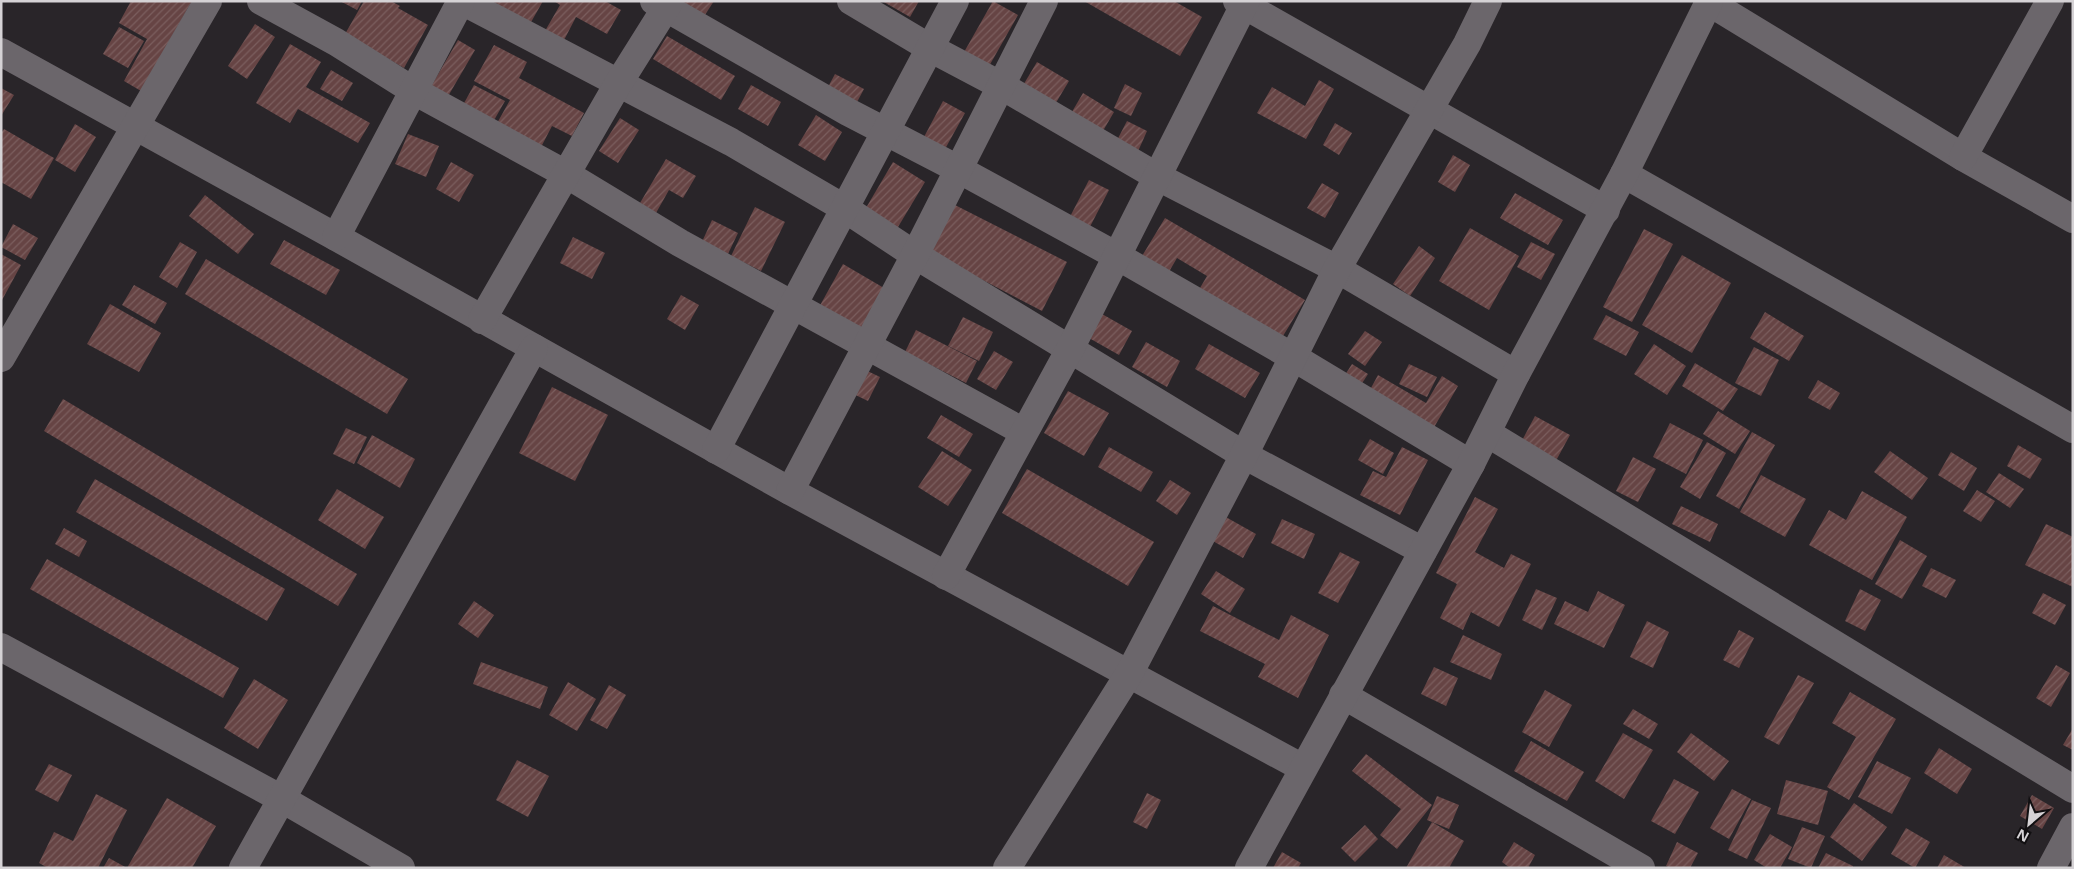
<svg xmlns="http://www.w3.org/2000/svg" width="2074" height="869" viewBox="0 0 2074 869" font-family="'Noto Sans',sans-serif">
	<defs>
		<pattern id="building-hatch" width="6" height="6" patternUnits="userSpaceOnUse" patternTransform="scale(1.25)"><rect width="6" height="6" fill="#644"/><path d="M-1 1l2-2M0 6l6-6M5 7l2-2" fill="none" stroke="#7b5e5e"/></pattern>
	</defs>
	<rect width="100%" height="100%" fill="#292529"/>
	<g fill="url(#building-hatch)">
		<path d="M131 1H192L141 91 124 81 147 39 119 23Z"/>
		<path d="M340 1H362L357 10Z"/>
		<path d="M364 1H391L400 6 398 8 428 25 404 68 345 34Z"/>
		<path d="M492 1H543L530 24Z"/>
		<path d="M554 1H605L621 10 607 34 576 17 563 42 545 31 560 5Z"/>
		<path d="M683 1H714L701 21 679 6Z"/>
		<path d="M882 1H919L910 17Z"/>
		<path d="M993 1 1018 15 988 68 963 54Z"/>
		<path d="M1084 1H1174L1202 17 1180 56Z"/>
		<path d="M255 24 275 37 247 79 228 66Z"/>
		<path d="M119 27 144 41 128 68 103 54Z"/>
		<path d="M667 36 735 76 721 100 653 59Z"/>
		<path d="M458 40 475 50 447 98 430 88Z"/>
		<path d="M290 44 321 62 306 87 370 123 358 143 298 109 290 123 256 103Z"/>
		<path d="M494 45 527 62 519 78 584 113 572 136 552 126 540 149 496 125 510 100 474 81Z"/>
		<path d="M1037 62 1069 81 1054 106 1022 87Z"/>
		<path d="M331 70 353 83 342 101 320 89Z"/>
		<path d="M835 74 864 89 849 117 820 102Z"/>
		<path d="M1319 80 1334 89 1306 139 1257 113 1272 87 1305 106Z"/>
		<path d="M1125 84 1142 93 1131 116 1114 108Z"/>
		<path d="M474 85 505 101 493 122 463 105Z"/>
		<path d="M751 85 781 102 768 126 738 109Z"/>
		<path d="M1 88 14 95 1 116Z"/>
		<path d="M1083 93 1114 112 1100 136 1069 117Z"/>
		<path d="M943 101 965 113 945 149 924 137Z"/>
		<path d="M816 115 842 132 825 161 798 145Z"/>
		<path d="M620 118 639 130 618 163 599 151Z"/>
		<path d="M1127 121 1147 131 1136 156 1114 146Z"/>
		<path d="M1335 123 1352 133 1339 155 1323 145Z"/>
		<path d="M75 124 96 137 75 172 55 160Z"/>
		<path d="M4 129 54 158 31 199 1 182V133Z"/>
		<path d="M408 134 439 146 426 177 395 164Z"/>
		<path d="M1453 155 1470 165 1455 192 1438 182Z"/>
		<path d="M666 159 696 176 683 198 669 190 656 213 640 203Z"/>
		<path d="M451 162 474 175 459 202 436 189Z"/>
		<path d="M893 162 925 182 895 232 863 213Z"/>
		<path d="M1089 180 1109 190 1080 246 1060 236Z"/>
		<path d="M1322 183 1339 193 1325 218 1307 208Z"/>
		<path d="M1515 193 1563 220 1548 245 1500 218Z"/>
		<path d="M205 195 254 234 238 254 189 216Z"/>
		<path d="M953 204 1067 262 1042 311 929 252Z"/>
		<path d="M755 207 785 222 761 271 731 256Z"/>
		<path d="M1165 218 1305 300 1275 349 1193 300 1207 276 1177 258 1163 282 1136 266Z"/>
		<path d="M712 220 738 233 727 256 701 244Z"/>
		<path d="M13 224 38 238 25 260 1 247Z"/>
		<path d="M1470 228 1519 256 1489 310 1439 281Z"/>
		<path d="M1644 229 1673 244 1632 322 1603 307Z"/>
		<path d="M573 237 605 253 592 279 560 263Z"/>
		<path d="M284 240 340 270 326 295 270 264Z"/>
		<path d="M180 242 197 252 177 288 159 277Z"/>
		<path d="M1531 242 1555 254 1541 280 1517 267Z"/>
		<path d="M1419 246 1435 258 1410 296 1393 284Z"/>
		<path d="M1 254 21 265 1 302Z"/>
		<path d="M1682 255 1731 283 1692 353 1642 325Z"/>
		<path d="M206 259 408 379 387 414 185 294Z"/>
		<path d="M843 264 884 288 859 332 818 309Z"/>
		<path d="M134 285 167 303 155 324 122 305Z"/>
		<path d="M681 295 699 305 685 330 667 319Z"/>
		<path d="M110 304 161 333 139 372 87 344Z"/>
		<path d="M1765 312 1804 336 1789 361 1750 338Z"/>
		<path d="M1102 314 1132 331 1119 355 1089 338Z"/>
		<path d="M1606 315 1639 332 1626 356 1593 339Z"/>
		<path d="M963 317 993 332 979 361 948 346Z"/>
		<path d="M916 330 977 361 966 383 905 352Z"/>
		<path d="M1365 331 1382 342 1365 366 1348 354Z"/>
		<path d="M1146 342 1180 361 1167 387 1132 367Z"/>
		<path d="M1209 344 1260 373 1245 398 1195 369Z"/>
		<path d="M1654 344 1686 366 1667 395 1634 374Z"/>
		<path d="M1754 347 1779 360 1761 396 1735 383Z"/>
		<path d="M994 351 1013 362 996 390 977 379Z"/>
		<path d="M1695 363 1738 389 1723 411 1682 386Z"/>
		<path d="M1352 364 1368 374 1352 399 1336 389Z"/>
		<path d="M1409 364 1437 377 1427 397 1399 384Z"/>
		<path d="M857 366 880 377 868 401 845 390Z"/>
		<path d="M1378 375 1426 403 1442 376 1458 386 1429 436 1365 399Z"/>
		<path d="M1818 380 1840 393 1830 410 1808 398Z"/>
		<path d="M552 387 608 415 575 481 519 453Z"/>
		<path d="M1068 391 1109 413 1084 456 1044 433Z"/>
		<path d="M63 399 357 574 338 606 44 431Z"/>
		<path d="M1718 411 1750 431 1735 454 1703 434Z"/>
		<path d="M941 415 973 434 959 457 927 438Z"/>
		<path d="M1535 416 1570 435 1552 468 1517 450Z"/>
		<path d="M1670 423 1703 440 1686 474 1653 457Z"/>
		<path d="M346 428 367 437 354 464 333 454Z"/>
		<path d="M1752 432 1775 445 1739 509 1716 496Z"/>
		<path d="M372 435 415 459 400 488 357 463Z"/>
		<path d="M1370 439 1394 453 1383 474 1358 460Z"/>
		<path d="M1707 442 1726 453 1700 499 1680 487Z"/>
		<path d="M2018 445 2042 459 2030 479 2007 466Z"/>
		<path d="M1109 447 1153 472 1141 492 1098 467Z"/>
		<path d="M1402 447 1428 460 1400 515 1360 495 1373 471 1386 477Z"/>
		<path d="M942 451 972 470 948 506 918 487Z"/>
		<path d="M1890 451 1928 478 1912 500 1874 472Z"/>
		<path d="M1951 452 1977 468 1964 491 1938 475Z"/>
		<path d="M1633 457 1656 469 1638 502 1616 491Z"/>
		<path d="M1027 469 1154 542 1128 586 1002 513Z"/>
		<path d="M1999 473 2024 489 2010 508 1986 492Z"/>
		<path d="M1761 475 1806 499 1785 537 1740 512Z"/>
		<path d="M95 479 285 589 267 621 76 512Z"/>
		<path d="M1170 480 1191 493 1177 515 1156 501Z"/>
		<path d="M337 489 384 517 365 549 318 520Z"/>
		<path d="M1977 490 1995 501 1981 522 1963 511Z"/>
		<path d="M1862 491 1907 517 1872 580 1809 545 1829 510 1846 520Z"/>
		<path d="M1475 497 1498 509 1475 552 1504 568 1511 554 1531 564 1499 627 1471 612 1463 630 1440 618 1457 584 1436 573Z"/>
		<path d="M1681 506 1718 524 1710 542 1672 524Z"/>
		<path d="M1224 516 1256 534 1243 558 1211 540Z"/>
		<path d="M1282 519 1315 534 1304 559 1271 543Z"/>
		<path d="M2046 524 2073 537V587L2025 565Z"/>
		<path d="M64 528 87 541 79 557 55 544Z"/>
		<path d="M1900 540 1927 556 1902 599 1875 584Z"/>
		<path d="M1340 552 1360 562 1338 603 1318 593Z"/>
		<path d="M47 559 239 668 223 698 30 589Z"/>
		<path d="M1931 568 1956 580 1946 598 1922 586Z"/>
		<path d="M1216 571 1245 589 1230 613 1201 594Z"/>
		<path d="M1536 589 1557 598 1542 630 1522 620Z"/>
		<path d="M1860 589 1881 600 1865 631 1845 621Z"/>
		<path d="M1598 591 1625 605 1604 648 1554 624 1565 601 1588 612Z"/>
		<path d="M2043 593 2066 605 2055 625 2032 613Z"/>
		<path d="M474 601 494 615 478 638 458 624Z"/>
		<path d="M1213 606 1279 640 1291 615 1329 635 1298 698 1258 677 1265 664 1200 631Z"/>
		<path d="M1647 621 1669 632 1653 668 1630 657Z"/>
		<path d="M1739 630 1754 638 1739 668 1723 660Z"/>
		<path d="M1463 635 1502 654 1491 680 1450 662Z"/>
		<path d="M481 662 548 687 540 709 473 684Z"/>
		<path d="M2056 665 2070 673 2051 707 2036 698Z"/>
		<path d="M1434 667 1458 678 1446 706 1421 694Z"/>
		<path d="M1798 675 1814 683 1779 745 1764 737Z"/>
		<path d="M254 679 288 700 258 749 224 728Z"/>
		<path d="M568 682 596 699 577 731 549 715Z"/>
		<path d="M609 685 626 695 607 729 590 720Z"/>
		<path d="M1545 690 1572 705 1549 747 1522 732Z"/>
		<path d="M1850 692 1896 719 1849 800 1827 787 1856 737 1832 723Z"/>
		<path d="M1633 709 1658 724 1649 739 1623 724Z"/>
		<path d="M2073 728V750L2063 745Z"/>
		<path d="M1623 733 1653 750 1624 799 1595 781Z"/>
		<path d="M1691 733 1729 761 1714 781 1677 752Z"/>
		<path d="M1531 741 1584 772 1567 801 1514 771Z"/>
		<path d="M1939 748 1972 769 1957 794 1924 773Z"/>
		<path d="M1366 754 1432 805 1397 849 1380 835 1401 809 1352 771Z"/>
		<path d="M517 760 549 776 528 817 496 800Z"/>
		<path d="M1877 761 1911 778 1892 814 1858 797Z"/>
		<path d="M49 764 72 775 58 802 35 790Z"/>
		<path d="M1674 779 1699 792 1675 834 1651 821Z"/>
		<path d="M1786 780 1828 791 1818 825 1777 814Z"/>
		<path d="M1732 789 1751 799 1729 839 1710 828Z"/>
		<path d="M1147 793 1161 800 1147 829 1133 822Z"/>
		<path d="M96 794 127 810 98 868H48L39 863 54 832 73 841Z"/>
		<path d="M2032 795 2054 808 2042 829 2020 816Z"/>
		<path d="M1437 796 1459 805 1449 829 1427 820Z"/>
		<path d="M167 798 216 826 192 868H127Z"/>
		<path d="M1752 800 1771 808 1747 859 1728 850Z"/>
		<path d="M1854 803 1887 827 1862 861 1830 837Z"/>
		<path d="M1432 822 1464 841 1449 868H1406Z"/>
		<path d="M1365 825 1378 839 1355 862 1341 848Z"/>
		<path d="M1802 827 1825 836 1811 868 1788 859Z"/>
		<path d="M1906 828 1930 842 1915 868 1891 854Z"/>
		<path d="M1770 834 1792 847 1780 868H1767L1754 860Z"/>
		<path d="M1514 842 1535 855 1528 868H1510L1502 862Z"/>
		<path d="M1677 842 1698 853 1690 868H1670L1666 866Z"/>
		<path d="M1282 852 1301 863 1298 868H1273Z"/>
		<path d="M1826 853 1853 866V868H1818Z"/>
		<path d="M1944 855 1966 868H1937Z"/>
		<path d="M109 858 127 868H103Z"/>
	</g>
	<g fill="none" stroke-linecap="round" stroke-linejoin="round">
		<g stroke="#6b666b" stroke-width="28">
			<path d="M261 1 336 42 414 91 566 174 680 243 1024 432"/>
			<path d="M462 1 731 142 844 208 915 255 1244 455 1423 551"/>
			<path d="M654 1 848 112 958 169 1117 256 1293 357 1471 464"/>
			<path d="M851 1 930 48 1000 85 1158 177 1337 269 1516 374"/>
			<path d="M1237 1 1606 210"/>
			<path d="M1707 1 1963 157 2073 219"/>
			<path d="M1 52 336 237 790 491 1303 768"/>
			<path d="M1963 157 2050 1"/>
			<path d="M1624 174 2073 429"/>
			<path d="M336 237 461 1"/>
			<path d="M482 320 618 84 670 1"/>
			<path d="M1 358 208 1"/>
			<path d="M1487 433 2073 789"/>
			<path d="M716 450 955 1"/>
			<path d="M790 491 915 255 1044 1"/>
			<path d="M946 576 1070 349 1246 1"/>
			<path d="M1 647 282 799 401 868"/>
			<path d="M1343 695 1641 868"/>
			<path d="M243 868 534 348"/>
			<path d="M1007 868 1129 674 1244 455 1337 269 1467 44 1488 1"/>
			<path d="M1249 868 1471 464 1516 374 1624 174 1709 2"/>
			<path d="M2051 868 2073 827"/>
		</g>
	</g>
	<rect width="2074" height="869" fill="none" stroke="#d5d2d5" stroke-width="5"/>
	<g transform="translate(2029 824) rotate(208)" stroke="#110f11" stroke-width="4" paint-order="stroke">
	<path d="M0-4L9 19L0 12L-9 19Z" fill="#d5d2d5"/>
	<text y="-8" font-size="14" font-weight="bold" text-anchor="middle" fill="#d5d2d5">N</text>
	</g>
</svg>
